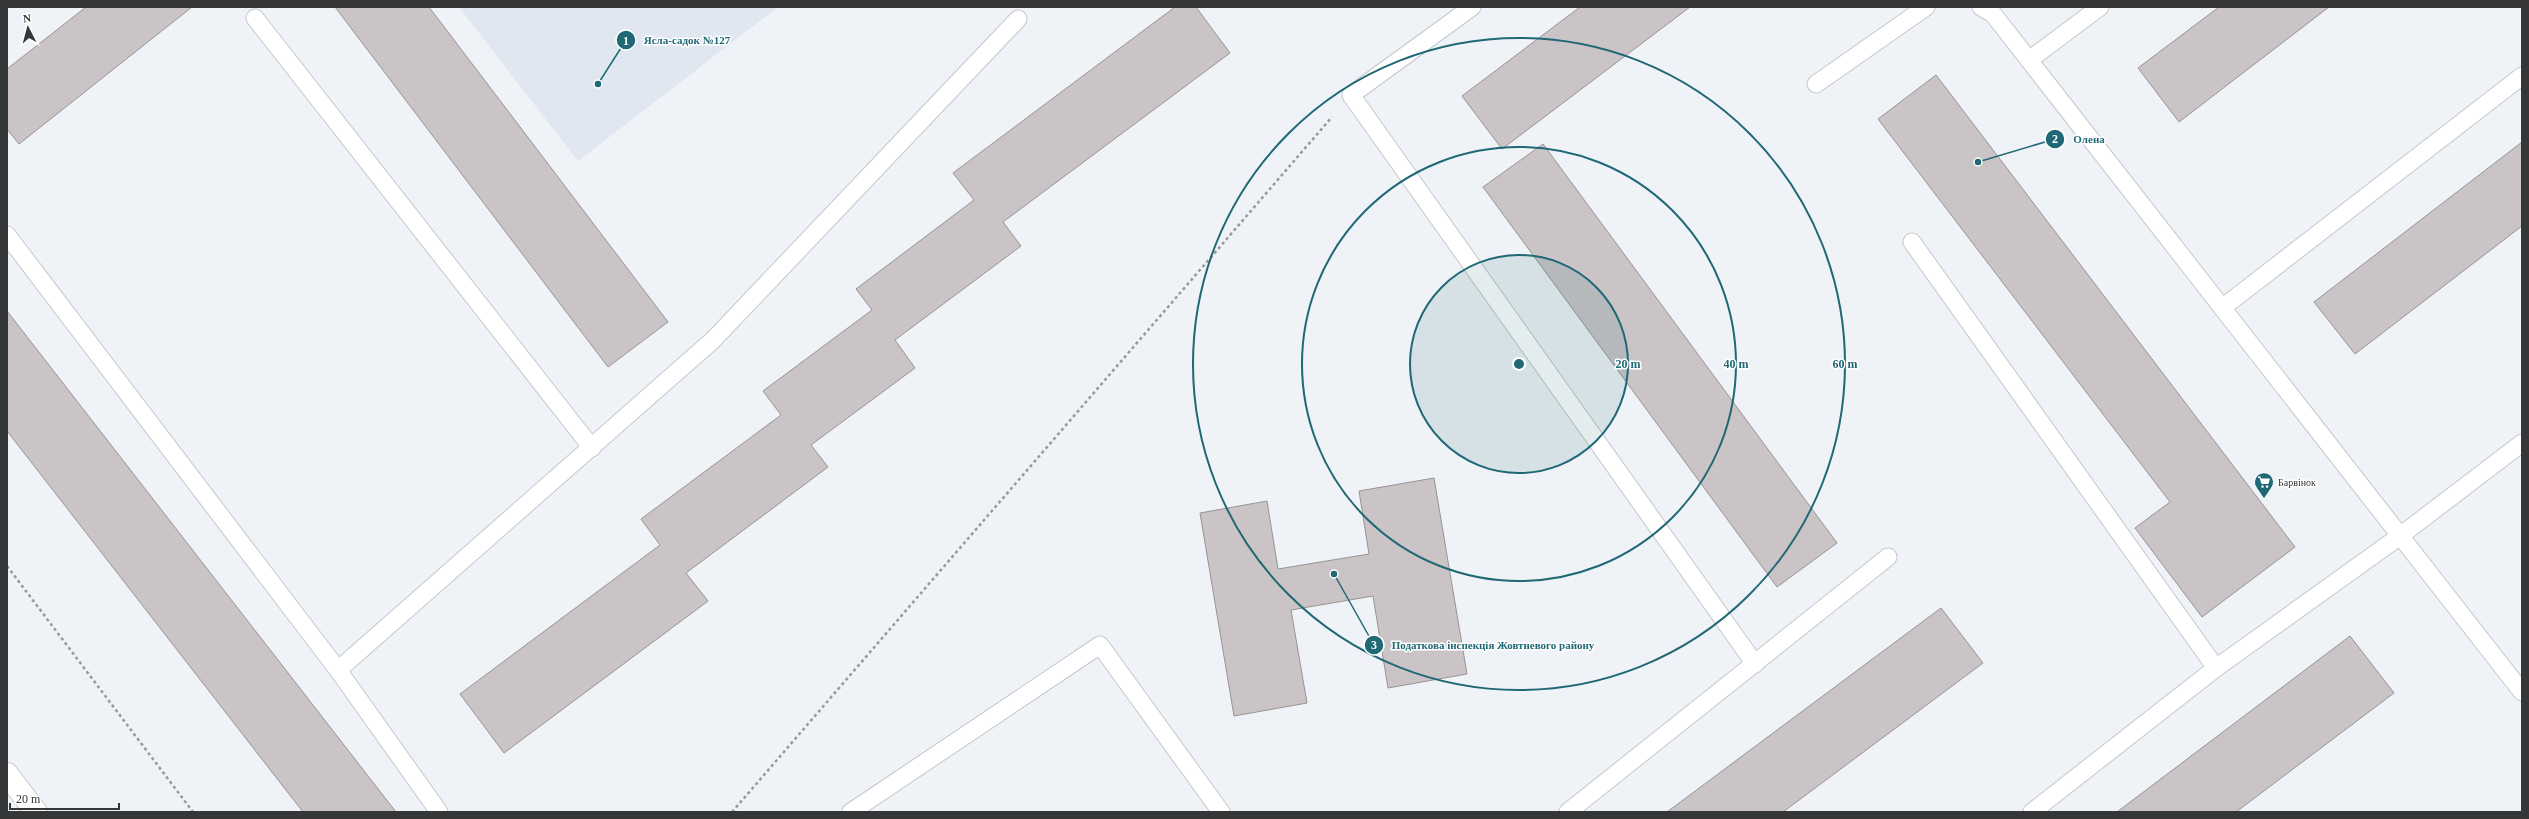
<svg xmlns="http://www.w3.org/2000/svg" width="2529" height="819" viewBox="0 0 2529 819" font-family="'Times New Roman',serif">
	<rect width="100%" height="100%" fill="#eff2f6"/>
	<path fill="#e0e7f1" d="M459 7H778L578 161Z"/>
	<g fill="#cac4c6" stroke="#989394">
		<path d="M86 7H192L19 144 7 129V69Z"/>
		<path d="M335 7H429L668 322 608 367Z"/>
		<path d="M1175 7H1196L1230 53 1003 222 1021 246 895 340 915 368 811 445 828 467 686 573 708 601 504 753 460 694 660 545 641 519 781 415 763 391 872 310 856 289 974 200 953 173Z"/>
		<path d="M1580 7H1690L1502 149 1462 96Z"/>
		<path d="M2219 7H2329L2179 122 2138 68Z"/>
		<path d="M1936 75 2295 547 2202 617 2135 528 2170 502 1878 119Z"/>
		<path d="M2522 142V226L2355 354 2314 302Z"/>
		<path d="M1543 144 1837 543 1777 587 1483 187Z"/>
		<path d="M7 311 396 812H303L7 431Z"/>
		<path d="M1434 478 1467 674 1388 688 1373 596 1291 610 1307 703 1234 716 1200 513 1267 501 1278 569 1369 554 1359 491Z"/>
		<path d="M1941 608 1983 663 1783 812H1667Z"/>
		<path d="M2350 636 2394 693 2236 812H2117Z"/>
	</g>
	<g fill="none" stroke-linecap="round" stroke-linejoin="round">
		<g stroke="#c5c7cb" stroke-width="19">
			<g id="lane">
				<path d="M1472 7 1351 95 1755 664"/>
				<path d="M1981 7 1993 14 2522 692"/>
				<path d="M255 18 592 448"/>
				<path d="M2029 60 2100 7"/>
				<path d="M1816 84 1926 7"/>
				<path d="M7 235 338 670 439 812"/>
				<path d="M1912 242 2216 668"/>
				<path d="M2222 308 2522 76"/>
				<path d="M338 670 713 340 1018 19"/>
				<path d="M851 812 1100 645 1221 812"/>
				<path d="M1568 812 1888 557"/>
				<path d="M2032 812 2216 668 2400 536 2522 443"/>
			</g>
		</g>
		<g stroke="#c5c7cb" stroke-width="24">
			<path id="secondary" d="M7 774 36 812"/>
		</g>
		<g stroke="#97999c" stroke-width="2.5" stroke-dasharray="3 3" stroke-linecap="butt">
			<path d="M7 566 193 812"/>
			<path d="M732 812 1332 117"/>
		</g>
		<use href="#lane" stroke="#fff" stroke-width="17"/>
		<use href="#secondary" stroke="#fff" stroke-width="22"/>
	</g>
	<circle cx="1519" cy="364" r="109" fill="#1f6875" fill-opacity=".12"/>
	<g fill="none" stroke="#1f6875" stroke-width="2">
		<circle cx="1519" cy="364" r="109"/>
		<circle cx="1519" cy="364" r="217"/>
		<circle cx="1519" cy="364" r="326"/>
	</g>
	<defs>
		<g id="supermarket-pin" transform="scale(1)"><path d="M0 17L-7.5 6A9.5 9.5 0 1 1 7.5 6Z" fill="#1f6875" stroke="#fff"/><path d="M-6-5.5h2.5l.6 2H6L4.5 2H-2.5L-4.4-4H-6ZM-1.5 3.2a1.3 1.3 0 1 0 .1 0ZM3 3.2a1.3 1.3 0 1 0 .1 0Z" fill="#fff"/></g>
	</defs>
	<g fill-rule="evenodd">
		<use href="#supermarket-pin" x="2264" y="482"/>
	</g>
	<g text-anchor="middle" stroke-width="3" stroke-linejoin="round" paint-order="stroke">
		<g font-size="10" fill="#343637" stroke="#fff" text-anchor="start">
			<text x="2278" y="486">Барвінок</text>
		</g>
	</g>
	<circle cx="1519" cy="364" r="6" fill="#1f6875" stroke="#fff" stroke-width="2"/>
	<g font-size="12" text-anchor="middle" font-weight="bold" fill="#1f6875" stroke="#fff" stroke-width="3" stroke-linejoin="round" paint-order="stroke">
		<text x="1628" y="368">20 m</text>
		<text x="1736" y="368">40 m</text>
		<text x="1845" y="368">60 m</text>
	</g>
	<path fill="none" stroke="#1f6875" stroke-width="1.5" d="M598 84L626 40M1978 162L2055 139M1334 574L1374 645"/>
	<g fill="#1f6875" stroke="#fff" stroke-width="1.5">
		<circle cx="598" cy="84" r="4"/>
		<circle cx="1978" cy="162" r="4"/>
		<circle cx="1334" cy="574" r="4"/>
		<circle cx="626" cy="40" r="10"/>
		<circle cx="2055" cy="139" r="10"/>
		<circle cx="1374" cy="645" r="10"/>
	</g>
	<g font-size="12" text-anchor="middle" font-weight="bold" fill="#fff">
		<text x="626" y="45">1</text>
		<text x="2055" y="143">2</text>
		<text x="1374" y="649">3</text>
	</g>
	<g font-size="11" text-anchor="middle" font-weight="bold" fill="#1f6875" stroke="#fff" stroke-width="3" stroke-linejoin="round" paint-order="stroke">
		<text x="687" y="44">Ясла-садок №127</text>
		<text x="2089" y="143">Олена</text>
		<text x="1493" y="649">Податкова інспекція Жовтневого району</text>
	</g>
	<rect width="2529" height="819" fill="none" stroke="#343637" stroke-width="16"/>
	<g transform="translate(28 28) rotate(354)" stroke="#ffffff" stroke-width="3" paint-order="stroke">
	<path d="M0-3L7 15L0 10L-7 15Z" fill="#343637"/>
	<text y="-6" font-size="11" font-weight="bold" text-anchor="middle" fill="#343637">N</text>
	</g>
	<path d="M10 803v6h109v-6" fill="none" stroke="#343637" stroke-width="2"/>
	<text x="16" y="803" font-size="12" fill="#343637" stroke="#ffffff" stroke-width="3" paint-order="stroke">20 m</text>
</svg>
